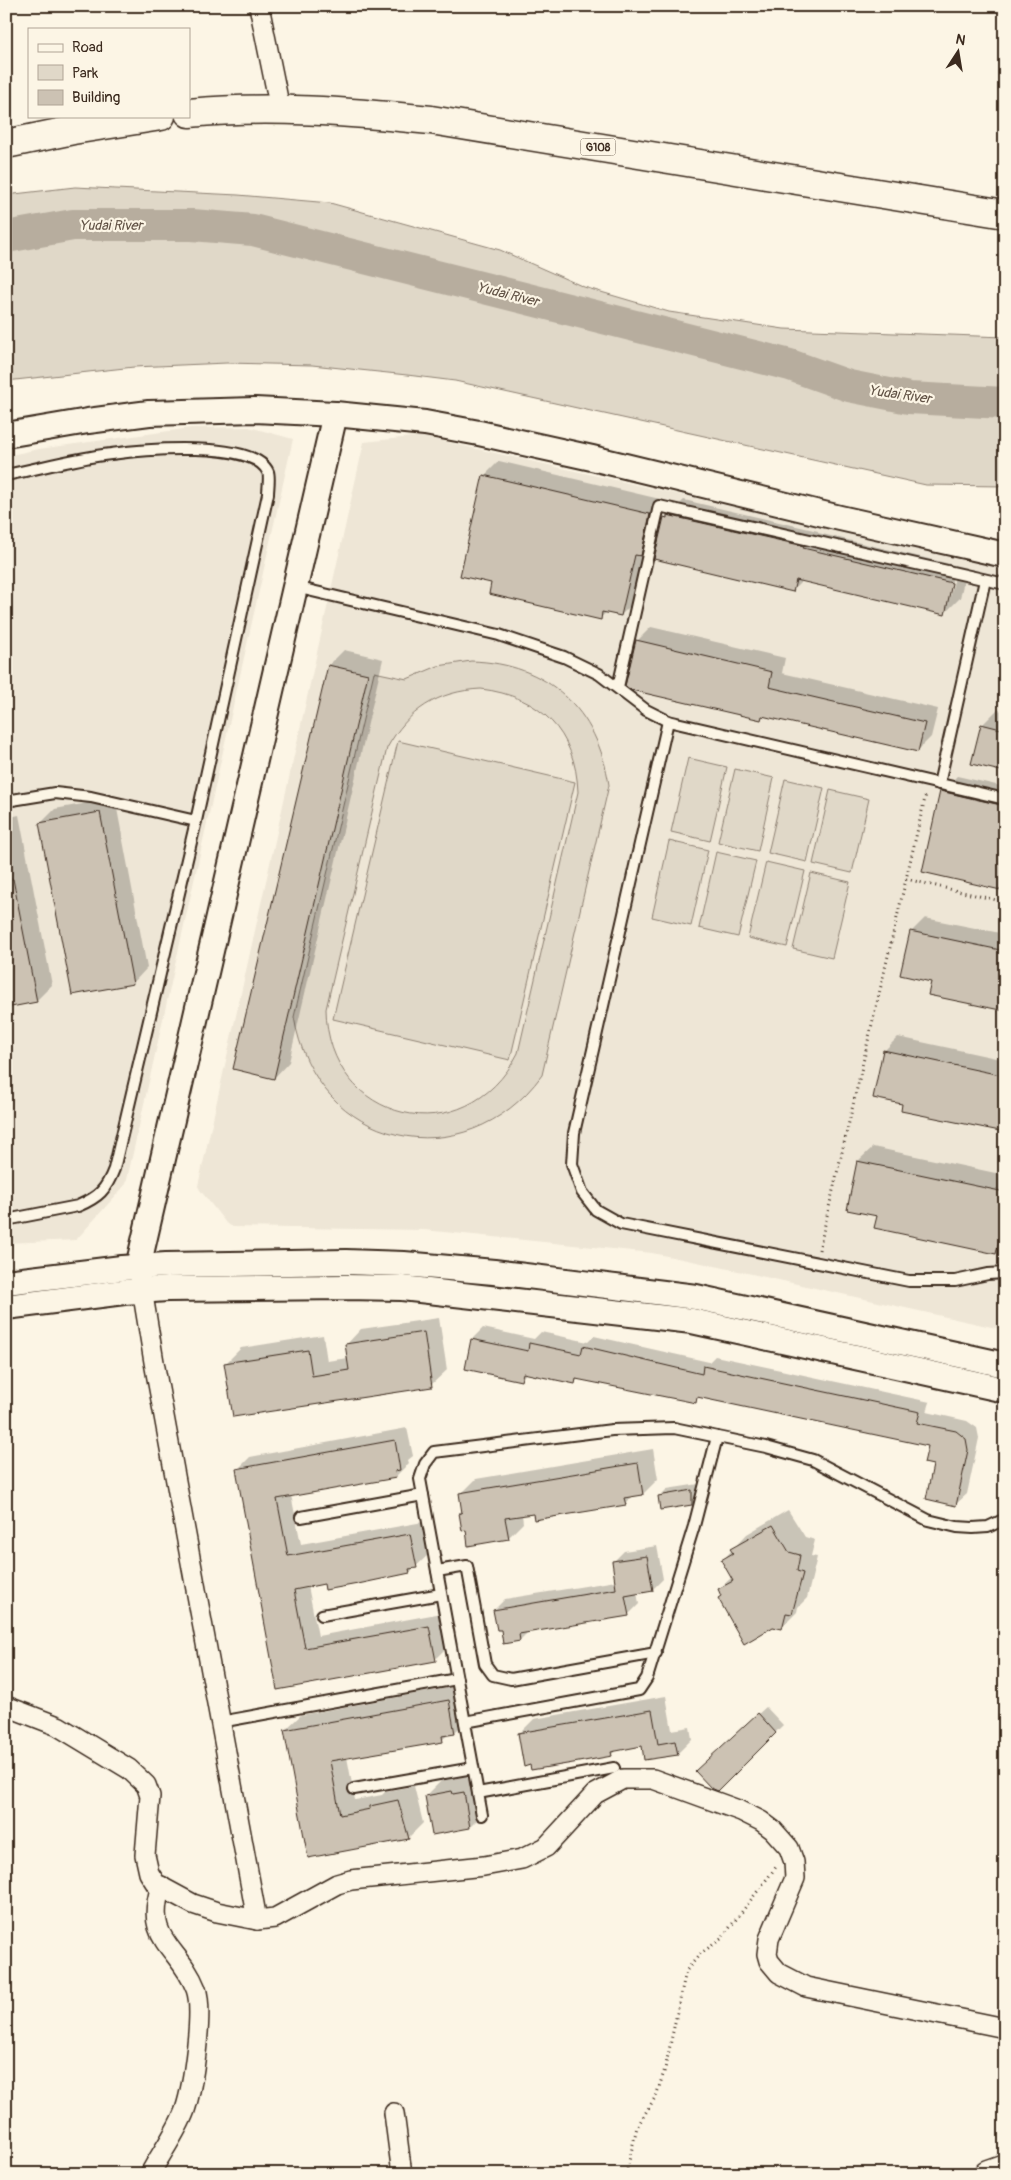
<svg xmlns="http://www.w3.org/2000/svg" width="1011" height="2180" viewBox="0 0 1011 2180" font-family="Pangolin,sans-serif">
	<rect width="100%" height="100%" fill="#fcf5e5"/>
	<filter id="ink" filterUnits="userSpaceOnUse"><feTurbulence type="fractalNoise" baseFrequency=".02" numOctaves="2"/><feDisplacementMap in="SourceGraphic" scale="10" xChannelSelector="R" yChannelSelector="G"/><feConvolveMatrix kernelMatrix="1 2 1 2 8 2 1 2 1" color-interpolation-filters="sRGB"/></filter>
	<g filter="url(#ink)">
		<g fill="#eee6d6">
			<path d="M249 427 293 439 126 1184 76 1240 6 1243V456L39 449 191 428Z"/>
			<path d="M420 436 1005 568V1330L697 1262 652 1253 424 1230 233 1227 226 1223 200 1190 198 1186 364 442Z"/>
		</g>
		<g fill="#e0d8c8" stroke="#8e8173" fill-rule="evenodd">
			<path d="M75 187 238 195 330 203 500 250 584 287 669 312 784 329 1005 337V486L926 485 455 381 407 375 312 365 227 363 134 367 6 381V195Z"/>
			<path d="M471 661C548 663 598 710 609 785L542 1075C465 1181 315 1147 294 1017L374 672 407 679 438 666ZM481 689C540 696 576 732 578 792L518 1053C466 1156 327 1123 326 1009L387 748C408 710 438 691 481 689Z"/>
			<path d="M398 741 575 782 510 1060 333 1019Z"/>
			<path d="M688 758 727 767 710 841 671 832Z"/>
			<path d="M735 769 774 778 758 851 718 842Z"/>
			<path d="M785 779 824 788 807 862 768 853Z"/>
			<path d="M830 790 869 799 852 873 813 864Z"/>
			<path d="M669 841 708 850 691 926 652 917Z"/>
			<path d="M716 852 756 861 738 937 699 928Z"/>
			<path d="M766 862 805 871 787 947 748 938Z"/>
			<path d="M811 873 850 882 832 958 793 949Z"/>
		</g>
		<g fill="#0003" fill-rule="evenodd">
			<path d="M499 461 664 500 654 541 635 601 621 615 607 612 600 618 493 582 484 476Z"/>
			<path d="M684 500 818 531V533L967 568 960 598 944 614 803 580 793 590 665 518ZM953 576 955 577 950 597H948Z"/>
			<path d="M1005 626V641H1001Z"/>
			<path d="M651 627 785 658 782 673 938 709 931 737 917 751 764 715 761 719 637 641Z"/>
			<path d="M344 650 383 659 289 1062 274 1078 329 665Z"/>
			<path d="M997 710 1005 711V771L982 725Z"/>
			<path d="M957 776 1005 787V890L942 792Z"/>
			<path d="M115 798 147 968 133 983 40 824 55 809Z"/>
			<path d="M19 815 52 985 36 1001 6 1006V818Z"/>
			<path d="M925 918 1005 934V1010L932 981 911 932Z"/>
			<path d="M898 1037 1005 1060V1131L904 1103 884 1051Z"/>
			<path d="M873 1147 1005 1175V1243L995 1252 858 1161Z"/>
			<path d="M439 1318 447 1370 431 1385 234 1416 226 1363 241 1348 323 1335 327 1361 348 1358 346 1345 361 1329Z"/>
			<path d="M483 1328 534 1339 541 1332 588 1342 594 1336 709 1362 715 1356 930 1402 927 1412 967 1421 977 1428 979 1438 967 1494 956 1504 929 1445 700 1396 695 1402 578 1379 574 1383 527 1373 521 1379 466 1368 472 1339Z"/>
			<path d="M407 1428 413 1456 408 1460 409 1463 396 1476 291 1495 301 1544 423 1522 429 1554 410 1572 308 1586 318 1636 442 1613 448 1646 435 1659 278 1688 237 1470 250 1457Z"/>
			<path d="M653 1449 658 1479 643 1494 633 1495 625 1503 522 1514 523 1523 508 1538 467 1529 460 1514 463 1510 461 1494 476 1479Z"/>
			<path d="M699 1484V1496L692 1504 659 1497 667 1489Z"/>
			<path d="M788 1510 805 1537 815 1540 811 1556 817 1557 807 1598 798 1607 797 1612 782 1627 722 1595 719 1589 732 1577 723 1560 732 1550 747 1534Z"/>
			<path d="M657 1546 663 1579 652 1590 637 1592 639 1604 628 1615 528 1632 520 1640 502 1628 494 1610 505 1599 616 1581 613 1562 624 1551Z"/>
			<path d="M464 1685 470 1718 454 1733 449 1734 442 1740 347 1757 355 1800 382 1795 386 1791 414 1786 423 1823 408 1838 309 1856 285 1730 301 1715Z"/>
			<path d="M666 1696 672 1730 690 1727 692 1739 677 1754 643 1745 617 1749 611 1755 519 1734 534 1719Z"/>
			<path d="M766 1707 783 1725 718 1789 704 1763Z"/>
			<path d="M467 1776 468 1779 479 1777 485 1812 470 1827 426 1796 441 1781Z"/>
		</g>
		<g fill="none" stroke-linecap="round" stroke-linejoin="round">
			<path stroke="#b7ad9e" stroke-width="32" d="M6 237 73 225H192L253 230 790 365 849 386 909 398 1005 403"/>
		</g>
		<g fill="#ccc2b3" stroke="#3b2a1e">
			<path d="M483 475 650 514 641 556 635 555 621 616 602 612 601 620 489 594 491 583 460 576Z"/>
			<path d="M667 515 804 546 803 548 952 583 945 615 796 580 793 592 654 559 664 517 667 518Z"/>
			<path d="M636 640 772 672 769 687 925 723 918 752 762 716 761 720 631 690 625 686Z"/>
			<path d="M328 665 368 674 274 1079 233 1069Z"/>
			<path d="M981 724 1005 730V772L971 764Z"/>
			<path d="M940 791 1005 806V891L922 872Z"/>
			<path d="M100 812 133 984 72 995 39 823Z"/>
			<path d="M6 879H13L37 1002 6 1008Z"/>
			<path d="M910 931 1005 951V1011L928 995 931 982 900 975Z"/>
			<path d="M883 1050 1005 1076V1132L901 1111 902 1104 873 1098Z"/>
			<path d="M857 1161 1005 1192V1237L1000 1236 996 1254 874 1228 877 1216 847 1210Z"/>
			<path d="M424 1332 432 1387 233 1417 224 1363 308 1350 312 1376 349 1370 345 1344Z"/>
			<path d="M471 1339 528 1351 529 1343 581 1354 583 1346 702 1374 703 1366 920 1412 917 1423 956 1431 966 1439 968 1450 956 1506 926 1499 933 1465 924 1463 928 1446 697 1397 696 1403 576 1379 575 1384 523 1373 521 1381 465 1369Z"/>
			<path d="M395 1440 400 1470 395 1471 396 1478 277 1499 288 1556 410 1534 417 1568 409 1569 410 1573 358 1584 325 1590 324 1584 294 1590 305 1648 429 1626 436 1661 277 1690 236 1469Z"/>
			<path d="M638 1463 643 1495 624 1498 626 1505 534 1520 533 1514 505 1518 509 1539 468 1546 466 1530 462 1531 459 1513H462L459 1493Z"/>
			<path d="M692 1490V1505L660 1510 658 1496Z"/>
			<path d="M773 1525 789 1552 800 1555 797 1571 803 1573 792 1614 786 1613 782 1629 773 1627 744 1644 718 1598 721 1596 718 1589 733 1581 721 1560 733 1553 730 1549Z"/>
			<path d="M647 1556 653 1591 625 1596 629 1616 519 1634 520 1641 503 1644 501 1630H497L493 1610 616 1589 612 1561Z"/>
			<path d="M449 1700 455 1734 442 1736 443 1742 330 1761 340 1815 370 1809V1806L398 1800 409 1839 308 1858 284 1730Z"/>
			<path d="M652 1710 658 1744 675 1741 678 1755 644 1760 642 1746 611 1752 612 1756 573 1763 531 1770 530 1765 524 1767 518 1733Z"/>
			<path d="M758 1713 776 1733 718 1791 711 1788 695 1771Z"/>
			<path d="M452 1791 453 1794 464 1792 470 1828 432 1835 425 1796Z"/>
		</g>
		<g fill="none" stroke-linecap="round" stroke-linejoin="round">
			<g stroke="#3b2a1e" stroke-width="14">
				<g id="service">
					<path d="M6 475C41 468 76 458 111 454 140 450 254 439 268 472 270 477 268 488 268 494L196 821 114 1169C106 1190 99 1197 78 1206L6 1220"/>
					<path d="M295 587 499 635 564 657 599 674 646 710 668 721"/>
					<path d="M618 687 659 506 1005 584"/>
					<path d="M939 784 985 580"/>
					<path d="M1005 799 668 721 574 1133 572 1164 582 1192 596 1210 621 1224 909 1281H955L988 1274 1005 1273"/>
					<path d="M6 801 55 793 91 797 196 821"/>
					<path d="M301 1517 423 1495"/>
					<path d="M437 1571 467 1566 485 1664 493 1675 511 1679 656 1653"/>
					<path d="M322 1615 441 1594"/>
					<path d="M220 1722 457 1679"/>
					<path d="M465 1722 639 1690 647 1678 694 1526 717 1437"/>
					<path d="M354 1789 473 1768"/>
					<path d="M478 1793 614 1768"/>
					<path d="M482 1815 420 1479 425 1464 434 1452 612 1430 674 1428 766 1447 813 1460 928 1520 957 1527 973 1528 988 1527 1005 1519"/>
				</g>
			</g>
			<g stroke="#3b2a1e" stroke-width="22">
				<g id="minor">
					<path d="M259 6 280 109"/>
					<path d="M140 1277 154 1362 257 1920"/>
					<path d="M6 1706 58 1726 129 1769 146 1785 150 1796 145 1855 149 1873 156 1884 193 1904 217 1912 257 1920 275 1918 337 1884 351 1880 484 1866 522 1859 546 1847 595 1794 623 1779H653L741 1811 761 1821 773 1830 789 1848 794 1862 795 1878 769 1939 767 1954 769 1961 779 1973 806 1987 1005 2028"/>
					<path d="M394 2113 402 2174"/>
					<path d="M150 2174C161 2153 177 2132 185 2110 193 2086 204 2011 196 1989 179 1945 143 1942 161 1886"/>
				</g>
			</g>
			<g stroke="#3b2a1e" stroke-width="28">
				<g id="tertiary">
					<path d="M6 435 88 421 149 413 255 410 335 414 425 423 479 433 592 458 840 518 1005 555"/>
					<path d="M138 1267 335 414"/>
					<path d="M6 1282 122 1268 166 1265 346 1262 404 1264 494 1272 696 1297 1005 1365"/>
					<path d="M6 1307 124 1292 167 1289 346 1287 402 1288 692 1321 1005 1390"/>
				</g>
			</g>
			<g stroke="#3b2a1e" stroke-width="31">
				<g id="trunk">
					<path d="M189 113C270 105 350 112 431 120L1005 214"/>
					<path d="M6 144 73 130 161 116"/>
				</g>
			</g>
			<g stroke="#3b2a1e" stroke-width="31">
				<path id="motorway" d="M988 2174 1005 2168"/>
			</g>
			<g stroke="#3b2a1e" stroke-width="3" stroke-dasharray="1 4" stroke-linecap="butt">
				<path d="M906 879 1005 902"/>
				<path d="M819 1250 926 794"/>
				<path d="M626 2174 637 2127 656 2096 665 2069 686 1971 700 1954 721 1939 776 1867"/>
			</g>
			<use href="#service" stroke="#fcf5e5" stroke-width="10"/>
			<use href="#minor" stroke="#fcf5e5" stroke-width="19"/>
			<use href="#tertiary" stroke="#fcf5e5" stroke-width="24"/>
			<use href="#trunk" stroke="#fcf5e5" stroke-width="28"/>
			<use href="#motorway" stroke="#fcf5e5" stroke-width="28"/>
		</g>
	</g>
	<g text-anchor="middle" stroke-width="4.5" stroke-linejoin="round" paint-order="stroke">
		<rect fill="#fcf5e5" stroke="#75675a" stroke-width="1" x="580.5" y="138.5" width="35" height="17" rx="4"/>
		<g font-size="11" font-weight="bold" fill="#3b2a1e">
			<text x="598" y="151">G108</text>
		</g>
		<g font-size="14" font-style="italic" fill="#605144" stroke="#fcf5e5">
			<text x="111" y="230">Yudai River</text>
			<text transform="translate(508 294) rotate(14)" y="5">Yudai River</text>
			<text transform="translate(900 394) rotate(8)" y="5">Yudai River</text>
		</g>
	</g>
	<rect width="1011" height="2180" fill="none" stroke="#fcf5e5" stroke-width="25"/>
	<rect x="12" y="12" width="986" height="2155" fill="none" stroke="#3b2a1e" stroke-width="2" filter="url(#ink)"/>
	<rect x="28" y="28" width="162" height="90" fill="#fcf5e5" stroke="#afa495"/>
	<rect x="38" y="44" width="25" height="8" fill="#fcf5e5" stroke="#afa495"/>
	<text x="72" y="52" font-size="15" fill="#3b2a1e">Road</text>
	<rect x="38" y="65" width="25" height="15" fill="#e0d8c8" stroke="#afa495"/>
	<text x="72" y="78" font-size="15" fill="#3b2a1e">Park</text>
	<rect x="38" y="90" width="25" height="15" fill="#ccc2b3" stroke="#afa495"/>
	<text x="72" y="102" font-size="15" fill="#3b2a1e">Building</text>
	<g transform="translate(958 52) rotate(12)" stroke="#fcf5e5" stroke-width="4" paint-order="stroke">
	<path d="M0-4L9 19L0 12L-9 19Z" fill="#3b2a1e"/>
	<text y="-8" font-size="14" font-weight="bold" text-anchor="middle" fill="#3b2a1e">N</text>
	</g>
</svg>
